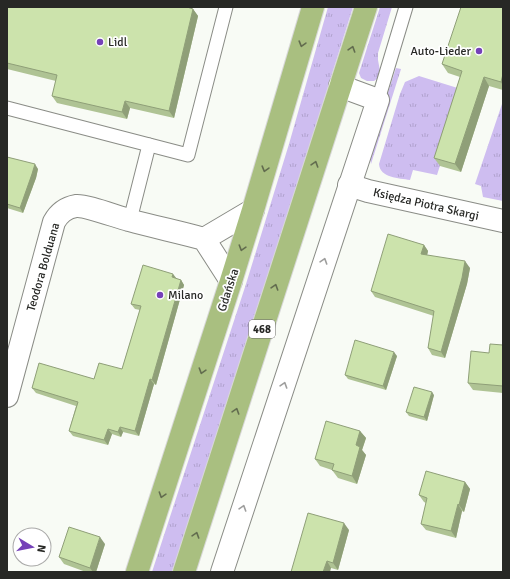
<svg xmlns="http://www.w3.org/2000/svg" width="510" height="579" viewBox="0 0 510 579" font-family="Signika,sans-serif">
	<defs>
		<pattern id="grass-tufts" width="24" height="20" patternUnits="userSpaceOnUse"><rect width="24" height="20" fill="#cebdf0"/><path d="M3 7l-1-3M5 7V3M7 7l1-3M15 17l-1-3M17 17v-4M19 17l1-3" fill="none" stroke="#b1a2ce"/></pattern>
	</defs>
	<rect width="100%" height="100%" fill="#f8fbf5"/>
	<g fill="url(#grass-tufts)">
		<path d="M328 7H353L261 301 172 572H152L246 284 289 144Z"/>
		<path d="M380 7H392L378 53V60L380 71 378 78 374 81H367L361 78 359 73Z"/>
		<path d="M396 68 401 69 371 164 370 158V147Z"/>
		<path d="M419 76 464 90 437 175 413 170 410 180C399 178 380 178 379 164L400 94 405 82Z"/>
		<path d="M503 101V201L483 197 481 186 475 184Z"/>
	</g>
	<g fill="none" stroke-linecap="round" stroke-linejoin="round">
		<g stroke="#8a8c86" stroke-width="15">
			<g id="lane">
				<path d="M378 100 406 7"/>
				<path d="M7 108 188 155 226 7"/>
				<path d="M130 220 149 145"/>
			</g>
		</g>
		<g stroke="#8a8c86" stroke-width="24">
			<g id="street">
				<path d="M349 185 368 191 503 221"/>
				<path d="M204 239 253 210"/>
				<path d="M7 396 54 222C59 213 65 208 76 206 86 205 117 217 129 220 154 227 179 232 204 239L231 281"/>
				<path d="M222 572 378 100 340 86"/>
			</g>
		</g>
		<g stroke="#d8d8d8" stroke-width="24">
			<g id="primary">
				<path d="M137 572 231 281 253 210 313 7"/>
				<path d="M184 572 366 7"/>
			</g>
		</g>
		<use href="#lane" stroke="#fff" stroke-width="13"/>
		<use href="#street" stroke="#fff" stroke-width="22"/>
		<use href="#primary" stroke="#a9bf80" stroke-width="22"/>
	</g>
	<g fill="#afc394">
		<path d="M7 7 193 9 198 16 174 118 130 108 127 119 57 103 52 96 56 81 7 69Z"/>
		<path d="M503 7V90L489 86 461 172 440 166 434 158 460 77 448 73 442 64Z"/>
		<path d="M7 157 38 169 36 178 23 213 7 208Z"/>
		<path d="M424 245 428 251 427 255 470 268 467 284 445 358 432 355 428 348 434 316 375 297 371 291Z"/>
		<path d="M176 279 181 280 184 285 156 385 154 384 139 436 123 432 121 437 112 434 108 445 73 436 69 431 76 406 36 393 32 388 94 379 122 369 140 310 135 309 131 304Z"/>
		<path d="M503 345V393L473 390 468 383 489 353Z"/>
		<path d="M397 356 386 390 348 379 345 375Z"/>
		<path d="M434 395 427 421 409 416 406 412Z"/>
		<path d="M360 431 366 438 362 450 366 455 357 484 338 478 332 470 320 466 315 459Z"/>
		<path d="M465 482 470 489 464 512 462 511 456 538 426 530 421 524 426 503 424 502 419 495Z"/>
		<path d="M349 530 338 570 331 568 291 572Z"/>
		<path d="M105 544 96 572H86L64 564 59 557Z"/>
	</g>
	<g fill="#8f9f78">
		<path d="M193 9 198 16 174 118 169 111Z"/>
		<path d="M503 74V86L501 82Z"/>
		<path d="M484 77 489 86 461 172 455 164Z"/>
		<path d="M125 101 130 108 127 119 122 112Z"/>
		<path d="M35 164 38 169 36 178 23 213 20 208Z"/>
		<path d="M424 245 428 251 426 260 421 254Z"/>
		<path d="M465 261 470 268 467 284 445 358 441 352Z"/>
		<path d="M173 274 177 279 172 277Z"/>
		<path d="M181 280 184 285 156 385 152 380Z"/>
		<path d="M394 352 397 356 386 390 383 386Z"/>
		<path d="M150 379 154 384 139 436 135 431Z"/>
		<path d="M432 392 434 395 427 421 424 417Z"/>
		<path d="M120 427 123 432 121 437 118 432Z"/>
		<path d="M108 429 112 434 108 445 104 440Z"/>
		<path d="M360 431 366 438 362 450 366 455 357 484 352 476 356 445Z"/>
		<path d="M465 482 470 489 464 512 459 505Z"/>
		<path d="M458 504 462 511 456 538 451 531Z"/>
		<path d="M344 523 349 530 338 570 333 563Z"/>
		<path d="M100 537 105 544 96 572H93L90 568Z"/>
		<path d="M327 561 331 568 330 572H323Z"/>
	</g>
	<g fill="#cce3ac" stroke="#8f9f78">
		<path d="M7 7H187L193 9 169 111 125 101 122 112 52 96 57 75 7 63Z"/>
		<path d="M461 7H503V74L501 82 484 77 455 164 434 158 462 71 442 64Z"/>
		<path d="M7 157 35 164 32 174 20 208 7 204Z"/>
		<path d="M388 234 424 245 421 254 465 261 462 278 441 352 428 348 434 311 371 291Z"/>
		<path d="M143 265 173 274 172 277 181 280 152 380 150 379 135 431 120 427 118 432 108 429 104 440 69 431 78 402 32 388 39 363 94 379 99 363 122 369 141 306 131 304Z"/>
		<path d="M355 340 394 352 383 386 345 375Z"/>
		<path d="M490 344 503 345V386L468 383 471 351 489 353Z"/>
		<path d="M414 387 432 392 424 417 406 412Z"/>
		<path d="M326 421 360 431 356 445 360 447 352 476 332 470 334 464 315 459Z"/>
		<path d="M426 471 465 482 459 505 458 504 451 531 421 524 427 498 419 495Z"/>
		<path d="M308 513 344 523 333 563 327 561 323 572H291Z"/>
		<path d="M69 527 100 537 90 568 59 557Z"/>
	</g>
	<defs><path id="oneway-chevron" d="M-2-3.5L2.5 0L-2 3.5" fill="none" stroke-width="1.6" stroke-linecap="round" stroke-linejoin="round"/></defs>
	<g stroke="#626c4e">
		<use href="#oneway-chevron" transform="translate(302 44) rotate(106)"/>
		<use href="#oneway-chevron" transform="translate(352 49) rotate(-72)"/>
		<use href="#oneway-chevron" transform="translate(315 164) rotate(-72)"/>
		<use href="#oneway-chevron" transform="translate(265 169) rotate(106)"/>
		<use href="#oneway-chevron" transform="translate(242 248) rotate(107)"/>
		<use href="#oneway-chevron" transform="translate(275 287) rotate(-72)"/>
		<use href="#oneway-chevron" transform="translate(202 371) rotate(107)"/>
		<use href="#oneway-chevron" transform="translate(236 411) rotate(-72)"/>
		<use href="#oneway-chevron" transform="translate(162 495) rotate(108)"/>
		<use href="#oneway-chevron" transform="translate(196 535) rotate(-72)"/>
	</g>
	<g stroke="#9e9e9d">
		<use href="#oneway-chevron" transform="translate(324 261) rotate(-72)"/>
		<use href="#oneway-chevron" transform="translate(284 385) rotate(-72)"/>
		<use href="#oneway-chevron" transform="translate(243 508) rotate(-72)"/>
	</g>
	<g fill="#7541b8" stroke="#fff" stroke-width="1.5">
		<circle cx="100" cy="42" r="4"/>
		<circle cx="479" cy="51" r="4"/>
		<circle cx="160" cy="295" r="4"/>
	</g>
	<g text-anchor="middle" stroke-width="3.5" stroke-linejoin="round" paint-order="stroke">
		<rect fill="#fff" stroke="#686866" stroke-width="1" x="249" y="320" width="26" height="18" rx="3"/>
		<g font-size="11" font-weight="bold" fill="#272825">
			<text x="262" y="333">468</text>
		</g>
		<g font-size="12" fill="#272825" stroke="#fff" text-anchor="start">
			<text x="108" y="46">Lidl</text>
			<text x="471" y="55" text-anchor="end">Auto-Lieder</text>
			<text x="168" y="299">Milano</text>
		</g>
		<g font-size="12" fill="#272825" stroke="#fff">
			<text transform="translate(426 204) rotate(13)" y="4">Księdza Piotra Skargi</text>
			<text transform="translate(43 267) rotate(-74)" y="4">Teodora Bolduana</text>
			<text transform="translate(228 290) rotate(-72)" y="4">Gdańska</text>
		</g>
	</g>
	<rect width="510" height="579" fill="none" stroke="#272825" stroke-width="16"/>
	<g transform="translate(32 547) rotate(100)"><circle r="19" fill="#ffffff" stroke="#a9a9a8"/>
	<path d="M0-3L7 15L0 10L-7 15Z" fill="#7541b8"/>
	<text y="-6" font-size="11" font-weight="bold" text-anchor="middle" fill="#272825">N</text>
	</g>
</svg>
